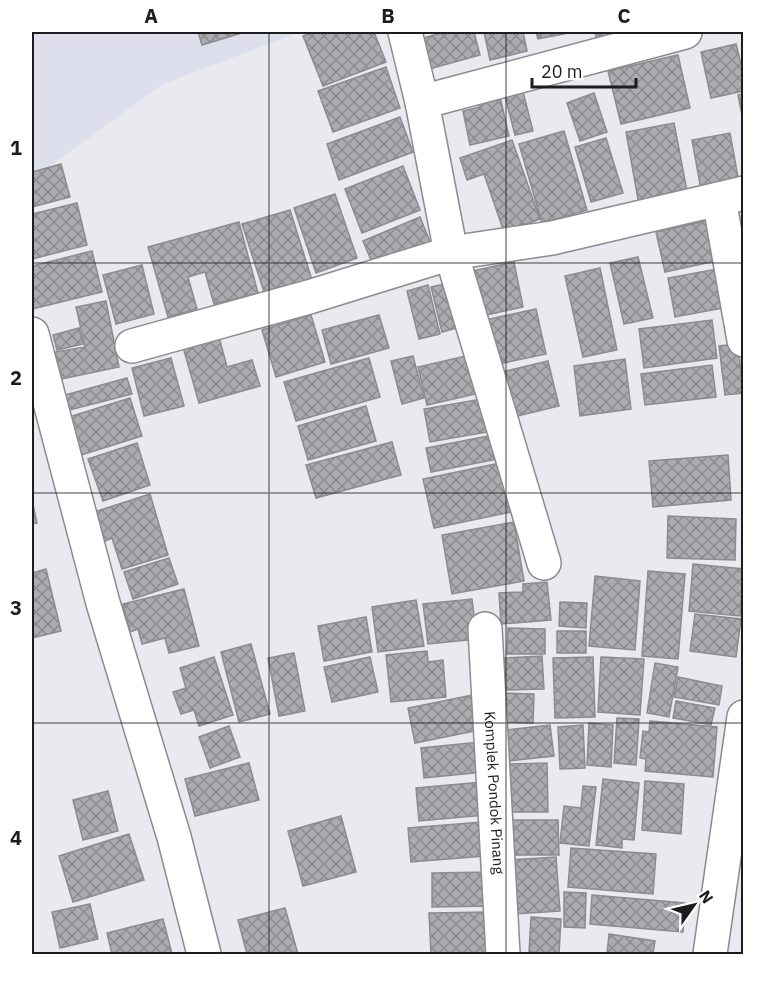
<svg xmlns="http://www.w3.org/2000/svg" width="775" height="986" viewBox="0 0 775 986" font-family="'IBM Plex Sans',sans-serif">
	<defs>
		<pattern id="building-cross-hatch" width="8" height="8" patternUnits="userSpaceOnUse" patternTransform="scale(1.5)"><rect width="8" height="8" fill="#ababb0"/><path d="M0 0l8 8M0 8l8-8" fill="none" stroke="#8b8b8f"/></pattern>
	</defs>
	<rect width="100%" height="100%" fill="#e9e9ef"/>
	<path fill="#dedfec" d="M32 32H300L163 84 32 179Z"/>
	<g fill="url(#building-cross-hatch)" stroke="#8b8b90" stroke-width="1.5">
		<path d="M198 32H245L202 45Z"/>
		<path d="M315 32H374L386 62 323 86 303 36Z"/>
		<path d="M445 32H474L480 55 429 69 420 39Z"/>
		<path d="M484 32H523L527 51 490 60Z"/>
		<path d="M536 32H574L538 39Z"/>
		<path d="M595 32H631L597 41Z"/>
		<path d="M736 44 744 76V91L711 98 701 52Z"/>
		<path d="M678 55 690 108 621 124 608 71Z"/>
		<path d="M386 67 400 108 333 132 318 91Z"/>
		<path d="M521 84 533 131 515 135 503 89Z"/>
		<path d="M498 88 509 136 470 145 463 111 480 107 477 92Z"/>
		<path d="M594 93 607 132 580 141 567 103Z"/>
		<path d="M744 94V125L738 95Z"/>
		<path d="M400 117 413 152 339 180 327 144Z"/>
		<path d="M674 123 688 196 639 205 626 132Z"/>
		<path d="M564 131 587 210 542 223 519 144Z"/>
		<path d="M730 133 739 183 701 190 692 140Z"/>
		<path d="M606 138 623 193 591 202 575 147Z"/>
		<path d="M512 140 540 219 504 232 484 174 467 180 460 158Z"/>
		<path d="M61 164 70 197 32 207V172Z"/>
		<path d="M403 166 420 210 362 233 345 189Z"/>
		<path d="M335 194 357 258 316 273 294 208Z"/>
		<path d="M77 203 87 245 32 259V214Z"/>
		<path d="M290 210 312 280 265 295 242 224Z"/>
		<path d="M420 217 433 249 376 272 363 241Z"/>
		<path d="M715 219 725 259 665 272 656 232Z"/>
		<path d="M239 222 258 293 214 304 205 272 188 277 197 309 168 317 148 247Z"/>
		<path d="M92 251 102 292 32 309V266Z"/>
		<path d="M638 257 653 318 624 324 610 263Z"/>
		<path d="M514 262 523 307 482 316 472 271Z"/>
		<path d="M142 265 154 314 116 324 103 275Z"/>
		<path d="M600 268 617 350 583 357 565 276Z"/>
		<path d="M722 268 729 307 675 317 668 278Z"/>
		<path d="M458 281 468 325 442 332 431 287Z"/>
		<path d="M428 285 440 334 419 339 407 291Z"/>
		<path d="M106 301 119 367 61 379 55 352 85 347 76 307Z"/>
		<path d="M536 309 546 354 494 365 485 320Z"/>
		<path d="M311 315 325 362 276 377 262 330Z"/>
		<path d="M379 315 389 348 331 364 322 330Z"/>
		<path d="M712 320 717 358 644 368 639 329Z"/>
		<path d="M79 328 83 344 57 350 53 335Z"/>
		<path d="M219 337 227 367 252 360 260 386 199 403 183 347Z"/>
		<path d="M738 344 743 393 725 395 719 346Z"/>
		<path d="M475 354 484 392 427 405 418 367Z"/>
		<path d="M413 356 424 398 402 404 391 361Z"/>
		<path d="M171 358 184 406 144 416 132 368Z"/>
		<path d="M369 358 380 397 296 421 284 382Z"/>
		<path d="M625 359 631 409 580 416 574 366Z"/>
		<path d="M548 361 559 406 509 418 498 373Z"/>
		<path d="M712 365 716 397 645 405 641 374Z"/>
		<path d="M127 378 132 394 69 410 65 395Z"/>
		<path d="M130 398 142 436 81 455 69 417Z"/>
		<path d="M487 398 493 431 430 442 424 409Z"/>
		<path d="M366 406 376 441 308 460 298 426Z"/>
		<path d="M504 433 508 457 431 472 426 448Z"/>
		<path d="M392 442 401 475 316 498 306 465Z"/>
		<path d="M137 443 150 485 103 501 88 459Z"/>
		<path d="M728 455 731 500 653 507 649 461Z"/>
		<path d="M505 462 516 511 434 528 423 479Z"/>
		<path d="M150 494 168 555 122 569 112 538 103 542 94 512Z"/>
		<path d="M32 500 37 523 32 524Z"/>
		<path d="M668 516 736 519 735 560 667 558Z"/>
		<path d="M514 522 524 581 452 594 442 535Z"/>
		<path d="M169 558 178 584 133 599 124 572Z"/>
		<path d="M693 564 744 569 740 616 689 611Z"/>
		<path d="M46 569 61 631 32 638V573Z"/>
		<path d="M648 571 685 574 678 659 642 656Z"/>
		<path d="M595 576 640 581 635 650 589 646Z"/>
		<path d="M547 582 551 620 501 624 499 593 523 592V584Z"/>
		<path d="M184 589 199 646 169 653 165 638 142 644 138 629 130 632 123 604Z"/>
		<path d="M472 599 477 639 428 644 423 604Z"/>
		<path d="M416 600 424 646 378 652 372 607Z"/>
		<path d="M560 602 587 603 586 628 559 626Z"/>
		<path d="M695 614 741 619 736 657 690 651Z"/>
		<path d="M366 617 372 652 324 661 318 626Z"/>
		<path d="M508 628 545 629V654H507Z"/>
		<rect x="557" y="631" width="29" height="22"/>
		<path d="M251 644 270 714 239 722 221 652Z"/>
		<path d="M427 651 428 662 443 660 446 697 391 702 386 655Z"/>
		<path d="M294 653 305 711 279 716 268 658Z"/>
		<path d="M542 656 544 689 506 690 504 658Z"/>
		<path d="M214 657 233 715 199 726 194 710 181 714 173 692 186 688 180 668Z"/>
		<path d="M370 657 378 692 332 702 324 667Z"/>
		<path d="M593 657 595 717 555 718 553 658Z"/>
		<path d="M601 657 644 659 640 715 598 712Z"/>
		<path d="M655 663 678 667 669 717 647 713Z"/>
		<path d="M678 677 722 686 719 705 674 697Z"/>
		<path d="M502 693 534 694 533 723 501 722Z"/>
		<path d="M473 695 480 730 415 743 408 708Z"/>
		<path d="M676 701 715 708 711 725 673 718Z"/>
		<path d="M617 718 639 719 636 765 614 763Z"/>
		<path d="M650 721 717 727 713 777 645 771 646 759 640 758 643 731 649 732Z"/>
		<path d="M589 723 613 725 611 767 587 765Z"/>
		<path d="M550 725 554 756 508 761 505 730Z"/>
		<path d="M583 725 585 768 560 769 558 727Z"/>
		<path d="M229 726 240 757 210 768 199 737Z"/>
		<path d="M480 742 483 772 424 778 421 748Z"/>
		<path d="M249 763 259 800 195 816 185 779Z"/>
		<path d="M547 763 548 812H505L504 764Z"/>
		<path d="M603 779 639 783 634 840 622 839V848L596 845Z"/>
		<path d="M645 781 684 784 681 834 642 830Z"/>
		<path d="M482 782 485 815 419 821 416 788Z"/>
		<path d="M583 786 596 787 589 846 560 843 564 806 581 808Z"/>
		<path d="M108 791 118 831 83 840 73 800Z"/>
		<path d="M341 816 356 872 303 886 288 831Z"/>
		<path d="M507 820H558L559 855H508Z"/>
		<path d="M482 822 485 856 411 862 408 828Z"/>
		<path d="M129 834 144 880 73 902 59 856Z"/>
		<path d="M571 848 656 854 653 894 568 887Z"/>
		<path d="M556 857 560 911 514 914 510 860Z"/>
		<path d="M491 872 492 906 432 907V873Z"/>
		<path d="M564 892 586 893 585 928 564 927Z"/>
		<path d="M592 895 685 903 683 932 590 924Z"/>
		<path d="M90 904 98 939 60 948 52 912Z"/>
		<path d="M285 908 298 954H247L238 920Z"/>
		<path d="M489 912 490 954H431L429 913Z"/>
		<path d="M531 917 561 919 559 954 529 952Z"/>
		<path d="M163 919 172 954H112L107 933Z"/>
		<path d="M609 934 655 941 653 954H607Z"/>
	</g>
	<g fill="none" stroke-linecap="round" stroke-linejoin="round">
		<g stroke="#8b8b90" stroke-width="36">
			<g id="minor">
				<path d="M405 32 422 102 451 253 544 563"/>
				<path d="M422 102 685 32"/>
				<path d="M719 199 744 340"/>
				<path d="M32 334 103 603 174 837 204 954"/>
				<path d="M132 346 309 297 451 253 552 238 744 193"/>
				<path id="s1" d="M485 629 503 954"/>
				<path d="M710 954 744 717"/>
			</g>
		</g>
		<use href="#minor" stroke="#fff" stroke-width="33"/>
	</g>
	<path fill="none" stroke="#1d1d1f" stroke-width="1.5" stroke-opacity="0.55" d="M269 32V954M506 32V954M32 263H744M32 493H744M32 723H744"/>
	<g text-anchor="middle" stroke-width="6" stroke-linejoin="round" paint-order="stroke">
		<g font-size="15" fill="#1d1d1f" stroke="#fff">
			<text dy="5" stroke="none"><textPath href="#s1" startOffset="164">Komplek Pondok Pinang</textPath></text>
		</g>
	</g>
	<rect width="775" height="986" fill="none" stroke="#ffffff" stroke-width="66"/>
	<g transform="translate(694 905) rotate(56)" stroke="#ffffff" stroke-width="4.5" paint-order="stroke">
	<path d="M0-4.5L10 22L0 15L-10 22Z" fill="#1d1d1f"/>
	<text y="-9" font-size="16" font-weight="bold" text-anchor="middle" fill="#1d1d1f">N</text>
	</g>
	<path d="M532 78v9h104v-9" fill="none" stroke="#1d1d1f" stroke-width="3"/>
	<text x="541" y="78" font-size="18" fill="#1d1d1f" stroke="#ffffff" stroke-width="4.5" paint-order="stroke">20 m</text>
	<rect x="33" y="33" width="709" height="920" fill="none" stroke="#1d1d1f" stroke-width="2"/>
	<g font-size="20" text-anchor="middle" font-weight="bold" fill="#1d1d1f">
		<text x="151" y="23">A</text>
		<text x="388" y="23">B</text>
		<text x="624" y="23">C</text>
		<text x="16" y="155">1</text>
		<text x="16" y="385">2</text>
		<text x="16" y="615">3</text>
		<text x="16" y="845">4</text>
	</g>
</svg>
